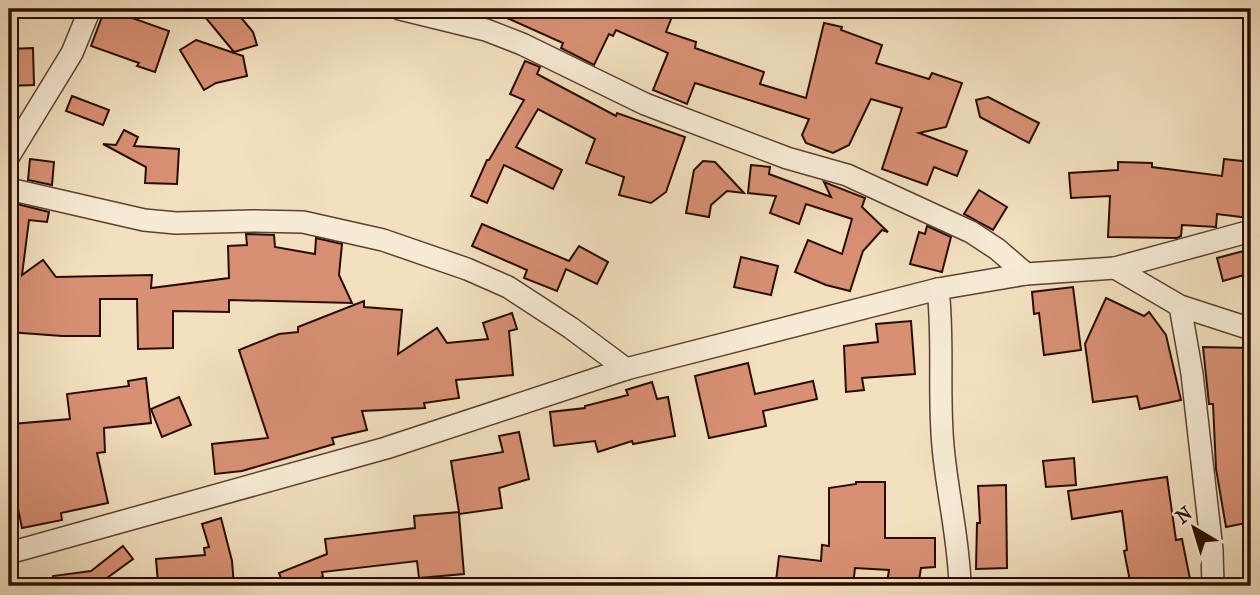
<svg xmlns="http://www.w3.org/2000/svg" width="1260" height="595" viewBox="0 0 1260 595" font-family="'IM FELL French Canon',serif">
	<rect width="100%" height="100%" fill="#f2e0bf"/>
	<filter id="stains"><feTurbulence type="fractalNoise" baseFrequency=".00286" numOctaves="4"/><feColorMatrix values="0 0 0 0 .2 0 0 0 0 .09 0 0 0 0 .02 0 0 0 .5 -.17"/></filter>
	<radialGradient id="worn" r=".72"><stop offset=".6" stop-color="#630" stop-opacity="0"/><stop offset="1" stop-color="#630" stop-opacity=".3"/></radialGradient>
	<g fill="#d89074" stroke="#290c00" stroke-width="2">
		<path d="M105 9H135L132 18 169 31 155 72 137 66 139 63 91 46Z"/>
		<path d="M215 9H234L253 32 257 45 234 52 205 17Z"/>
		<path d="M487 9H675L666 32 696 42 695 48 764 72 760 84 806 98 824 23 842 27 841 30 882 45 876 63 929 79 932 73 962 83 946 127 919 133 967 151 957 176 934 167 927 185 882 169 902 108 871 99 849 145 833 153 806 143 802 135 809 119 695 83 687 104 653 90 668 53 616 30 613 36 609 34 594 65 561 48 563 43Z"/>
		<path d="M196 40 243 56 247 76 216 83 204 90 180 50Z"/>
		<path d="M33 48 34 85 9 86V49Z"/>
		<path d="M525 61 540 67 537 74 616 116 617 113 685 137 666 192 651 203 619 195 624 177 586 163 595 139 538 109 516 147 562 170 553 189 504 165 487 203 471 196 487 160H489L524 100 510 94Z"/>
		<path d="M72 96 109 110 103 125 66 111Z"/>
		<path d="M988 97 1039 123 1029 143 980 117 976 100Z"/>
		<path d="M124 130 138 137 134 146 179 149 177 184 145 183 146 167 103 144 116 145Z"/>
		<path d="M30 159 54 162 52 185 28 180Z"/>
		<path d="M1224 159 1251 162 1250 218 1217 214 1216 227 1182 225 1181 236 1177 238 1108 237 1110 196 1071 198 1069 173 1118 170V162L1152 163V167L1222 176Z"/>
		<path d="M703 161 715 162 744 193 727 191 711 205 709 217 686 213 694 170Z"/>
		<path d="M751 165 770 167 769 174 831 197 824 182 865 198 862 207 888 232 882 230 863 251 850 291 826 285 795 272 808 240 842 254 852 219 806 204 799 224 770 213 776 196 748 193Z"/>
		<path d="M979 190 1007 207 993 230 964 214Z"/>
		<path d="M9 202 49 212 47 222 29 220 22 275 43 260 56 277 152 275 151 288 229 278 228 246 247 245 246 234 274 235 275 247 315 254 316 238 342 244 339 275 352 303 229 300V312L173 311V348L138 349 137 299H100V336H62L9 332Z"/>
		<path d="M482 224 569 261 579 246 608 262 597 284 566 269 557 291 524 278 527 270 472 246Z"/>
		<path d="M927 226 951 237 942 272 910 264 919 232 925 234Z"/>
		<path d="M1251 249V273L1223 281 1217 258Z"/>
		<path d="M741 257 778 266 771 295 734 287Z"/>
		<path d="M1073 287 1081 350 1044 355 1039 313 1034 314 1032 292Z"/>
		<path d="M1106 298 1144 316 1149 312 1166 335 1181 400 1140 409 1137 396 1093 402 1085 344Z"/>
		<path d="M364 301V307L402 310 398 354 437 328 447 343 488 339 483 323 512 313 517 329 509 331 513 375 456 380 459 398 424 403 425 408 362 411 367 430 332 438 334 444 242 471 215 474 212 444 268 438 239 350 279 334 298 332V327Z"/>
		<path d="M911 321 915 374 862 378 864 390 846 392 844 346 878 342 876 324Z"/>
		<path d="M1203 347 1251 348V522L1226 527 1216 469 1213 404H1209Z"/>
		<path d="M748 363 755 394 813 381 817 399 763 411 766 426 709 438 695 376Z"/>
		<path d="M146 378 151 423 104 428 105 452 97 453 108 503 61 513 62 520 22 528 12 480 9 481V456H14L12 424 70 419 67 394 129 386 128 381Z"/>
		<path d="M652 382 657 399 668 397 675 436 633 444 632 441 598 452 595 441 554 446 550 412 585 408V406L628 395 626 390Z"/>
		<path d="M179 397 191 425 162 437 151 409Z"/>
		<path d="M519 432 529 479 499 488 502 508 459 514 464 574 419 578 417 561 322 572 323 577 299 586H284L279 573 327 554 325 539 415 528 414 516 459 512 451 461 503 452 499 436Z"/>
		<path d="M1074 458 1076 485 1046 487 1043 461Z"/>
		<path d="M1167 477 1176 540 1182 539 1191 584 1180 586H1131L1124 551 1127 550 1122 511 1072 519 1068 491Z"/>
		<path d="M856 482H885V538H935V567L921 568 918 586 887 583 889 570 855 568 853 586 776 581 779 556 821 561 822 545 829 546V488L856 484Z"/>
		<path d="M1006 485 1007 568 976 569 977 523H980L978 486Z"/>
		<path d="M221 518 232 561 234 586H211V579L158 583 156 559 205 555 204 548 209 547 202 524Z"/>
		<path d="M123 546 133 559 96 586H54L53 576 91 571Z"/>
	</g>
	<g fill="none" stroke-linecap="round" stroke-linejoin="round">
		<g stroke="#5b4130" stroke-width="24">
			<g id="minor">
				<path d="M400 9 486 30 522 44 645 104 787 158 847 175 971 232 997 249 1026 274"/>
				<path d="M9 156 72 53 90 9"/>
				<path d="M9 189 144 220 176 223 253 221 303 222 383 240 467 269 508 287 571 328 626 369"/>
				<path d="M1115 268 1180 306 1251 329"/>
				<path d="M938 289C944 341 938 394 943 446 947 493 959 539 960 586"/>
				<path d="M1180 306 1192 374 1212 550 1213 586"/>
				<path d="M9 553 386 448 626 369 938 289 1026 274 1115 268 1251 231"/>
			</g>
		</g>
		<use href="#minor" stroke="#f7ebd5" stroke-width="21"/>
	</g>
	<rect width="1260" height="595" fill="none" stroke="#f2e0bf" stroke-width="35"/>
	<rect x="10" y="10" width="1239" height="574" fill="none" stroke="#290c00" stroke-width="3.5"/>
	<rect x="18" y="18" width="1225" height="560" fill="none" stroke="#290c00" stroke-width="2"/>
	<g transform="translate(1194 528) rotate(322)" stroke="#f7ebd5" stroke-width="5" paint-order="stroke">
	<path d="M0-5L12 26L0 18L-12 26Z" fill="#290c00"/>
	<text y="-10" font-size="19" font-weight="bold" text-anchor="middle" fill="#290c00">N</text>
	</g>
	<rect width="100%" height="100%" filter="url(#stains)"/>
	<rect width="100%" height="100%" fill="url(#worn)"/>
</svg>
